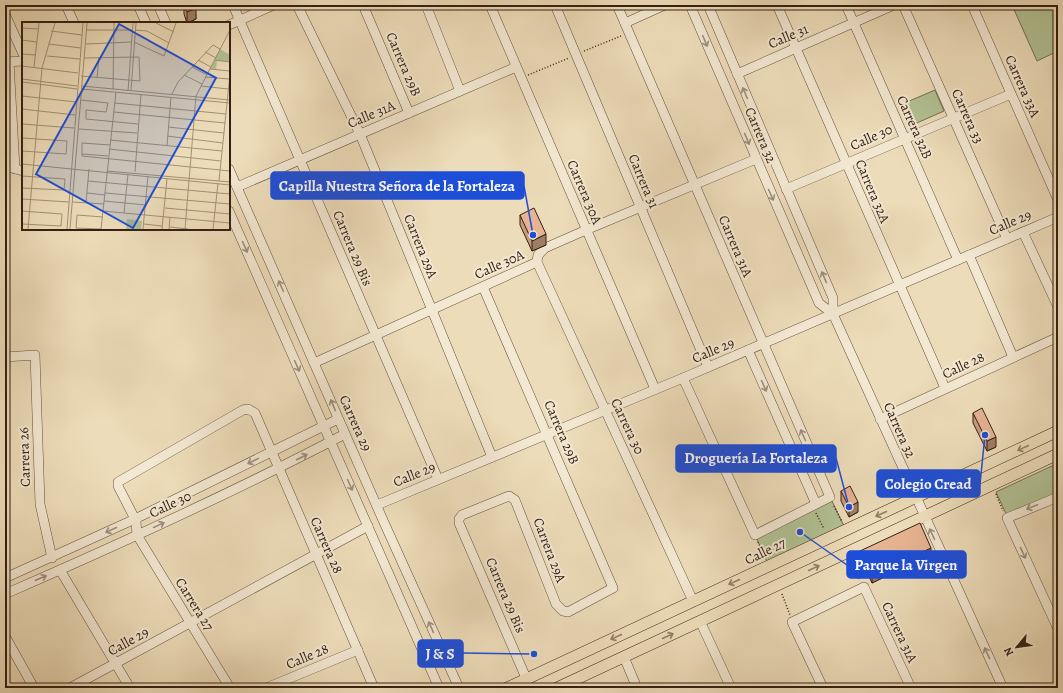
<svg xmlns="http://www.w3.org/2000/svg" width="1063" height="693" viewBox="0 0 1063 693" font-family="Alegreya,serif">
	<rect width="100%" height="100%" fill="#eddcb9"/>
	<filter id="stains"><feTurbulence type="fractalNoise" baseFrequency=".005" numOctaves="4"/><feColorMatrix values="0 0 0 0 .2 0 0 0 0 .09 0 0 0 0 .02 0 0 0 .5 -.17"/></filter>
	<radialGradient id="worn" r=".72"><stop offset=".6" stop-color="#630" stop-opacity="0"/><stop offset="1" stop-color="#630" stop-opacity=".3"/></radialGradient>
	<g fill="#b2c294" stroke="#737154">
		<path d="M1012 5H1058V51L1037 61Z"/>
		<path d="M935 90 944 111 910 126 900 105Z"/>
		<path d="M1054 465 1058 474V495L1007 516 996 492Z"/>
		<path d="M830 497 846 530 769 566 755 535Z"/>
	</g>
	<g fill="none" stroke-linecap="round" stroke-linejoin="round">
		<g stroke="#624f3c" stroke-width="10">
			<g id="minor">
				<path d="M66 5 74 23"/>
				<path d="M138 5 146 23"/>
				<path d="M158 5 166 23"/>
				<path d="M233 5 438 479"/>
				<path d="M297 5 360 134 492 457"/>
				<path d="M363 5 409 113"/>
				<path d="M426 5 460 91"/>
				<path d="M490 5 655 389"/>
				<path d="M555 5 708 367"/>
				<path d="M617 5 830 497 755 535 683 378"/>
				<path d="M690 5 819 303 833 314"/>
				<path d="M708 5 833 298V314L1003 688"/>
				<path d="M777 5 945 388"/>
				<path d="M846 5 958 260"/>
				<path d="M903 5 1007 239"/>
				<path d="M972 5 1058 200"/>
				<path d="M5 14 23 54"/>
				<path d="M625 23 665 5"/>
				<path d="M229 25 274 5"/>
				<path d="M5 62 23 61"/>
				<path d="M9 62 15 169"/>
				<path d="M737 74 894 5"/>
				<path d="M5 166 23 171"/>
				<path d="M229 169 382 518 459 688"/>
				<path d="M237 187 516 67"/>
				<path d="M786 189 1011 94"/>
				<path d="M229 211 439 688"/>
				<path d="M1023 232 1058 307"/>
				<path d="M969 255 1013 357"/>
				<path d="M483 287 613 588 568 612 563 611 556 604 515 500 509 496 462 515 459 519V523L526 678"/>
				<path d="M748 350 816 504"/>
				<path d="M5 357 35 355 40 504 52 558"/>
				<path d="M314 363 537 262"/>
				<path d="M880 419 1058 337"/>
				<path d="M1058 497 1007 518 1058 629"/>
				<path d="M377 505 683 378 1058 217"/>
				<path d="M60 570 130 688"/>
				<path d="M5 578 135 519 338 419"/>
				<path d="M5 594C120 544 234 492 345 434"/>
				<path d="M693 601 537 262 538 255 545 248 586 230 756 159"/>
				<path d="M700 621 731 688"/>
				<path d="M5 636 34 688"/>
				<path d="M624 657 637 688"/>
				<path d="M70 688 368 526"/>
				<path d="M230 688 137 535 136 521 118 486V482L243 410 248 409 255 413 374 688"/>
				<path d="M266 688 358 650"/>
				<path d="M823 688 792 622 864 587 911 688"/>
			</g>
		</g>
		<g stroke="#342013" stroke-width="12">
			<g id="major">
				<path d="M507 688 1058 431"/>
				<path d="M557 688 1058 454"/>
			</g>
		</g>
		<g stroke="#342013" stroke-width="1.5" stroke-dasharray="1 2" stroke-linecap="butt">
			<path d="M584 51 621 36"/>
			<path d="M528 75 569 58"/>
			<path d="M1056 465 1058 470"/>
			<path d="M996 494 1003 511"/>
			<path d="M834 506 842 522"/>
			<path d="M816 513 824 529"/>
			<path d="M758 542 765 557"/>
			<path d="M849 563 860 580"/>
			<path d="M782 594 790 615"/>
		</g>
		<use href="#minor" stroke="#f3e8d2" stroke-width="9"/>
		<use href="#major" stroke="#eddcb9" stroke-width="11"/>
	</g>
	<g fill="#c69a7e" stroke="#342013">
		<path d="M184 5H195L196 19 187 23 184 14Z"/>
		<path d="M520 215 546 245 532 251 520 225Z"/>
		<path d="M973 413 996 447 987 451 973 423Z"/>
		<path d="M841 491 858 512 849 517 841 501Z"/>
		<path d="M860 551 931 554 872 583 860 558Z"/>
	</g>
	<g fill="#a17d67" stroke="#342013">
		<path d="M196 8V19L187 23V12Z"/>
		<path d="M546 234V245L532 251V241Z"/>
		<path d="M996 437V447L987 451V441Z"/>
		<path d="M858 502V512L849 517V507Z"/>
		<path d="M931 548V554L872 583V576Z"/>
	</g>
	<g fill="#e6b393" stroke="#342013">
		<path d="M184 5H195L196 8 187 12Z"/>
		<path d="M534 208 546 234 532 241 520 215Z"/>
		<path d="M982 408 996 437 987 441 973 413Z"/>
		<path d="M850 486 858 502 849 507 841 491Z"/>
		<path d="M920 523 931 548 872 576 860 551Z"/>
	</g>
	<defs><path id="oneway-shaft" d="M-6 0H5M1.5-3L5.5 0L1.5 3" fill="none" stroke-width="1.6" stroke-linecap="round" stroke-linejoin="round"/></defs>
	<g stroke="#9d8e7c">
		<use href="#oneway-shaft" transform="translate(705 41) rotate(67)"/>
		<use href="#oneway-shaft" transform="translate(745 93) rotate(-113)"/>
		<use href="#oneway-shaft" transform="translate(747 139) rotate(67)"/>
		<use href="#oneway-shaft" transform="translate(771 195) rotate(66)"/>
		<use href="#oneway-shaft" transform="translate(245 247) rotate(66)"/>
		<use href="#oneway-shaft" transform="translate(824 277) rotate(-113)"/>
		<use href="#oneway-shaft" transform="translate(281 286) rotate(-114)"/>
		<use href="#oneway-shaft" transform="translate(297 366) rotate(66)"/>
		<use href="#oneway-shaft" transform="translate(764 386) rotate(66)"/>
		<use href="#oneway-shaft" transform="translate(333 405) rotate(-113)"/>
		<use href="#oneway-shaft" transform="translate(803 435) rotate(-114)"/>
		<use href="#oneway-shaft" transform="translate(302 457) rotate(-27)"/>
		<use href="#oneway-shaft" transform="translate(253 461) rotate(154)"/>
		<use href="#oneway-shaft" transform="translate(350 485) rotate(66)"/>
		<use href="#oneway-shaft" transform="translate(1032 507) rotate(158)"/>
		<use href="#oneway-shaft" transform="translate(159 525) rotate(-25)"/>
		<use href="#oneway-shaft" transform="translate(111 530) rotate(155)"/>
		<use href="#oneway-shaft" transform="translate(932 534) rotate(-115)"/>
		<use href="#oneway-shaft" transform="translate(1023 553) rotate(65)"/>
		<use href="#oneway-shaft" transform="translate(41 578) rotate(-23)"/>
		<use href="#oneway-shaft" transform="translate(431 627) rotate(-114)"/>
		<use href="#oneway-shaft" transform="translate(987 653) rotate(-115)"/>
	</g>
	<g stroke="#907e66">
		<use href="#oneway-shaft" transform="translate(1023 448) rotate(155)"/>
		<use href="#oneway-shaft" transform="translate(881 514) rotate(156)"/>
		<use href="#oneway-shaft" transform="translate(814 568) rotate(-25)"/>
		<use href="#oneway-shaft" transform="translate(734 582) rotate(155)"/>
		<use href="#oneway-shaft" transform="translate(668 636) rotate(-25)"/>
		<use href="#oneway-shaft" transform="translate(616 637) rotate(155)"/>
	</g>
	<g text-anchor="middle" stroke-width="4" stroke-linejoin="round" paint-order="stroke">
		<g font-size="14" fill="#342013" stroke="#f3e8d2">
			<text transform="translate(788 36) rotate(-23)" y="5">Calle 31</text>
			<text transform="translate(404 64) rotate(67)" y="5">Carrera 29B</text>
			<text transform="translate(1023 86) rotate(66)" y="5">Carrera 33A</text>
			<text transform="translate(371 114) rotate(-23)" y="5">Calle 31A</text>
			<text transform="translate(968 116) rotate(66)" y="5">Carrera 33</text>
			<text transform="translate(915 127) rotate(66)" y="5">Carrera 32B</text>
			<text transform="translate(761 135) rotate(67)" y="5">Carrera 32</text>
			<text transform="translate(871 137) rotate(-24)" y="5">Calle 30</text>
			<text transform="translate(644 181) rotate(67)" y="5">Carrera 31</text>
			<text transform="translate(873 191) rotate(67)" y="5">Carrera 32A</text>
			<text transform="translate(585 192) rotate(67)" y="5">Carrera 30A</text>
			<text transform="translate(1010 222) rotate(-23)" y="5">Calle 29</text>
			<text transform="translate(421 246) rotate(68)" y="5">Carrera 29A</text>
			<text transform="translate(736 246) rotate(67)" y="5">Carrera 31A</text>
			<text transform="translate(353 248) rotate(67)" y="5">Carrera 29 Bis</text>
			<text transform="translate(499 264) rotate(-24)" y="5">Calle 30A</text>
			<text transform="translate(713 350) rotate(-23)" y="5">Calle 29</text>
			<text transform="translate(963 365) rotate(-25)" y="5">Calle 28</text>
			<text transform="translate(356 423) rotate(66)" y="5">Carrera 29</text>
			<text transform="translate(628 426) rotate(65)" y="5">Carrera 30</text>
			<text transform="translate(900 430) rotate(66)" y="5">Carrera 32</text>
			<text transform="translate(562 432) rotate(67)" y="5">Carrera 29B</text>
			<text transform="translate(24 457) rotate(-92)" y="5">Carrera 26</text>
			<text transform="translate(414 474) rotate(-22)" y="5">Calle 29</text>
			<text transform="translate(170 504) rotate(-25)" y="5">Calle 30</text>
			<text transform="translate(327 545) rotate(66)" y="5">Carrera 28</text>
			<text transform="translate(550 550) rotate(69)" y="5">Carrera 29A</text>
			<text transform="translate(765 551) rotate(-26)" y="5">Calle 27</text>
			<text transform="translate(506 595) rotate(67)" y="5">Carrera 29 Bis</text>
			<text transform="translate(195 604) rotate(58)" y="5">Carrera 27</text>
			<text transform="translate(900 632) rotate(65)" y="5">Carrera 31A</text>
			<text transform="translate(128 641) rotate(-29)" y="5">Calle 29</text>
			<text transform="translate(307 656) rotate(-23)" y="5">Calle 28</text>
		</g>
	</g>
	<g transform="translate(22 22)">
		<rect width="208" height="208" fill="#eddcb9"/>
		<path d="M198 27 208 33V40L195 38 194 47H188ZM105 197 120 199 119 207H104Z" fill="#b2c294"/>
		<path fill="none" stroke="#a39177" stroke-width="1" d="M134 1 152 10M0 6 16 7M64 8H111M113 8 125 9 147 21M29 9 60 13M0 18 15 20M112 20 142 34 154 1M27 22 59 26M64 22 109 20M183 30 194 36M0 32 14 33M25 34 58 37M176 38 189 45M193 38 208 40M0 44 56 51M12 45 17 1M170 45 185 53M188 47 208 49M162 53 180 62M59 54 118 59 117 35 62 36M183 55 207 57M75 56 77 35M0 57 55 64M0 60 55 67M60 64 208 78M179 64 206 67M60 67 208 81M91 67 92 1M109 68 114 1M106 69 111 1M150 72 156 60 191 23 198 27M0 74 54 80M59 78 86 81 84 90 64 88V97L116 102M93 81 204 92M0 87 53 93M92 90 203 101M0 102 52 106M146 105 202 111M57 107 115 111M145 114 201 121M0 116 45 119 44 132 0 129M88 118 200 129M88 123 60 121V134L208 149M145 124 149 75M87 127 199 139M60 132 86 134M0 142 208 163M85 149 208 160M113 150 119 72M0 154 43 157 42 168 0 166M66 159 208 172M197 159 208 52M65 171 83 173M83 171 208 182M0 177 47 180M82 179 124 183M50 180 82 182M64 181 67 147M143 186 208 192M0 189 40 192 39 204 0 202M81 189 208 201M102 191 106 152M122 202 140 204M148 205 166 207M6 207 20 46 33 1M45 207 61 1M48 207 65 1M79 207 94 70M79 207 54 206 55 193 81 195M121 207 126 154M140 207 145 157M147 207 148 195M163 207 174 74 208 8M191 207 196 161"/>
		<path fill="#1d4ed8" fill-opacity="0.15" stroke="#1d4ed8" stroke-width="2" d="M97 2 194 56 111 206 14 152Z"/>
		<rect width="208" height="208" fill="none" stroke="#342013" stroke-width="2"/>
	</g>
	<path fill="none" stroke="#1d4ed8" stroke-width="1.5" d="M533 235L524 186M849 507L836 458M985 435L980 484M800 532L847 565M534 654L463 653"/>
	<g fill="#1d4ed8" stroke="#f3e8d2" stroke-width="1.5">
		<circle cx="533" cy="235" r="4"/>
		<circle cx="849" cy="507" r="4"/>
		<circle cx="985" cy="435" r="4"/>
		<circle cx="800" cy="532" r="4"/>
		<circle cx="534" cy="654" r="4"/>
	</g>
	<g fill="#1d4ed8" stroke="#1d4ed8" stroke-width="1.5">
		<rect x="271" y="172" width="253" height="27" rx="4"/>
		<rect x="676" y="445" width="160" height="27" rx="4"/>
		<rect x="877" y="470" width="103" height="27" rx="4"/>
		<rect x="847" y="551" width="119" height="27" rx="4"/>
		<rect x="418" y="640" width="45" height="27" rx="4"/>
	</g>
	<g font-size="15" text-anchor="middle" font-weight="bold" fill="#fff">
		<text x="397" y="191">Capilla Nuestra Señora de la Fortaleza</text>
		<text x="756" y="463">Droguería La Fortaleza</text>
		<text x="928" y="489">Colegio Cread</text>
		<text x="906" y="570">Parque la Virgen</text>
		<text x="440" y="659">J &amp; S</text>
	</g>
	<rect width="1063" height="693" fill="none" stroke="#eddcb9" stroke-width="20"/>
	<rect x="6" y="6" width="1051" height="681" fill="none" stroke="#342013" stroke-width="2"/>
	<rect x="10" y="10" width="1043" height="673" fill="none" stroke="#342013"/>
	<g transform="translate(1017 647) rotate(241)" stroke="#f3e8d2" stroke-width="3" paint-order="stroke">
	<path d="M0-3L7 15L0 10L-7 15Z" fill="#342013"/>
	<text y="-6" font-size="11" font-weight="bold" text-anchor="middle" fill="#342013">N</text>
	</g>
	<rect width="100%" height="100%" filter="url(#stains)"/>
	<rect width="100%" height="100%" fill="url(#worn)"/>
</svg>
